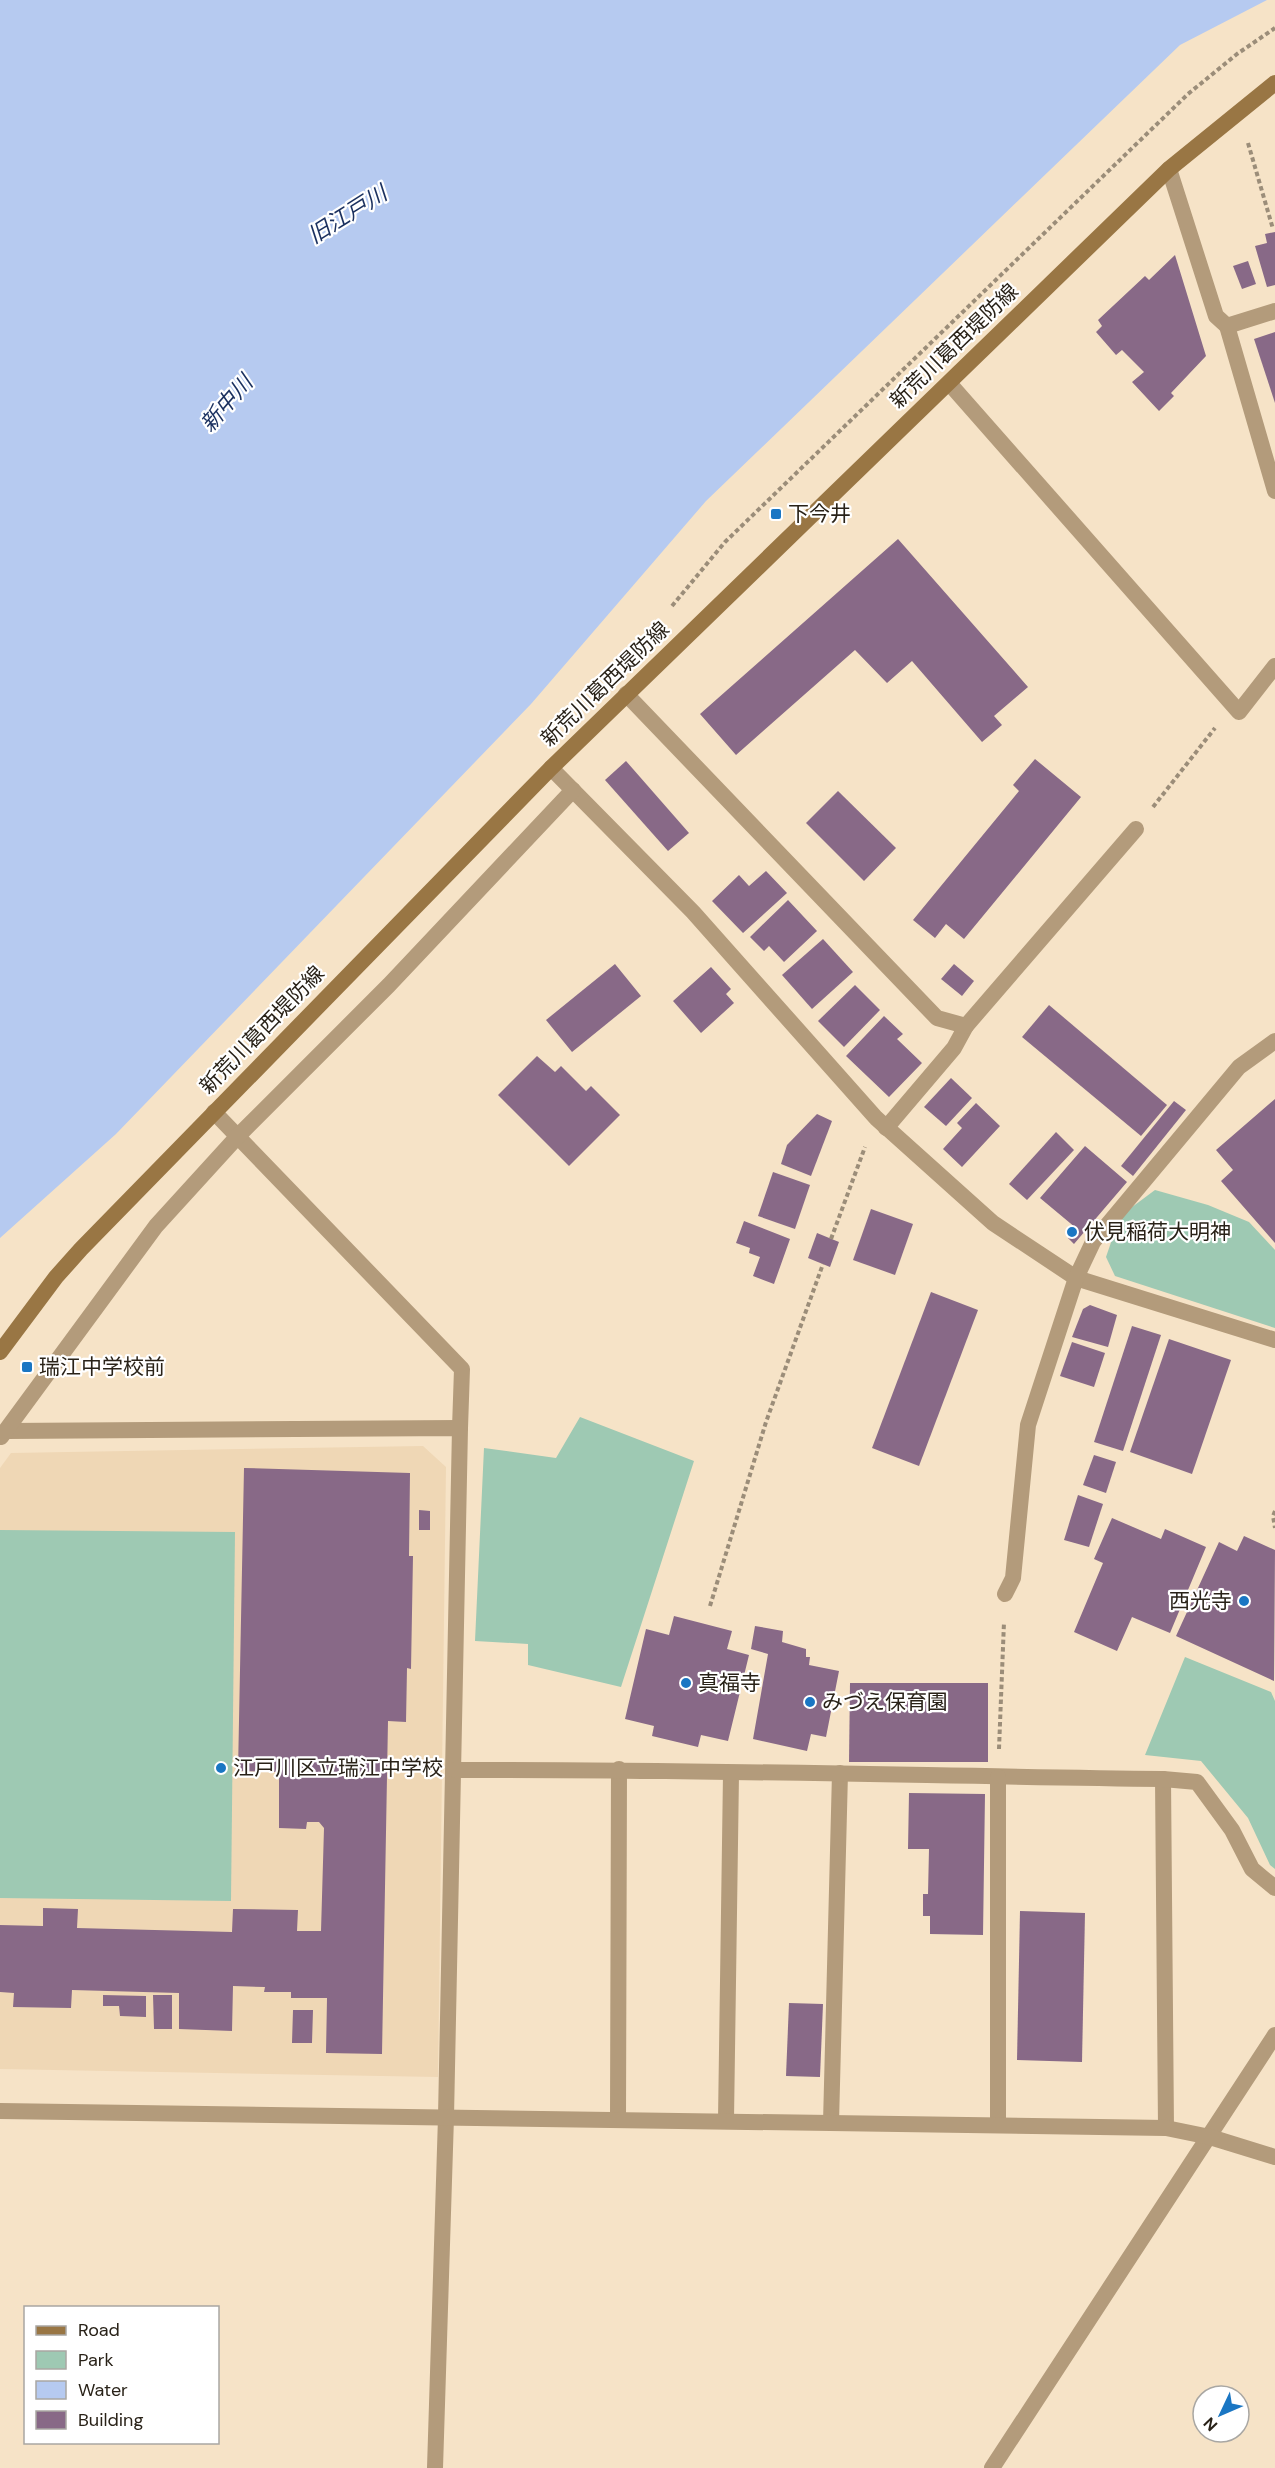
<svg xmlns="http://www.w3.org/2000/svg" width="1275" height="2468" viewBox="0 0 1275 2468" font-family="'DM Sans','Noto Sans JP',sans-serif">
	<rect width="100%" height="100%" fill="#f6e3c7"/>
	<path fill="#efd7b5" d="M423 1446 446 1467 438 2077 0 2069V1468L11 1453Z"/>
	<g fill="#9ec9b3">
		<path d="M1155 1190 1208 1205 1249 1222 1275 1250V1328L1115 1276 1106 1257 1120 1216Z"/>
		<path d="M580 1417 694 1461 621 1687 528 1665V1644L475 1641 484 1448 556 1458Z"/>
		<path d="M0 1530 235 1532 231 1901 0 1898Z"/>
		<path d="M1185 1657 1271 1692 1275 1701V1869L1270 1865 1248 1818 1201 1761 1145 1755Z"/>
	</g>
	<path fill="#b6caf0" d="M0 0H1267L1180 45 706 501 531 704 116 1134 0 1238Z"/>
	<g fill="#886987">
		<path d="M1275 232V285L1267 287 1255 246 1267 243 1265 234Z"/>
		<path d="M1175 255 1206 356 1171 393 1174 396 1159 411 1132 382 1144 372 1122 350 1116 355 1096 332 1102 326 1098 320 1145 276 1149 280Z"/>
		<path d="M1248 261 1256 284 1242 289 1233 266Z"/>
		<path d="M1275 332V403L1254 339Z"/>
		<path d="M898 539 1028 687 994 716 1002 725 982 742 912 661 887 683 855 650 736 755 700 714Z"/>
		<path d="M1035 759 1081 797 964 939 946 924 935 938 913 920 1019 791 1013 785Z"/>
		<path d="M626 761 689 833 668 851 605 780Z"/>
		<path d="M838 791 896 848 864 881 806 823Z"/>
		<path d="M766 871 787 893 743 933 712 901 739 875 749 886Z"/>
		<path d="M788 900 817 931 784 962 769 946 764 951 750 937Z"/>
		<path d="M823 939 853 972 812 1009 782 975Z"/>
		<path d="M615 964 641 996 572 1052 546 1020Z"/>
		<path d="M954 964 974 981 962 996 941 979Z"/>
		<path d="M711 967 731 989 726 994 734 1003 701 1033 673 1001Z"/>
		<path d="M855 985 880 1010 844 1047 818 1021Z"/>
		<path d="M1049 1005 1167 1105 1141 1136 1022 1037Z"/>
		<path d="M884 1016 903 1034 897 1039 922 1063 889 1097 846 1056Z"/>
		<path d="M537 1056 555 1072 561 1066 586 1091 591 1086 620 1115 569 1166 498 1095Z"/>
		<path d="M951 1078 972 1098 946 1126 924 1107Z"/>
		<path d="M1275 1099V1243L1221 1181 1233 1170 1216 1150Z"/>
		<path d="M1174 1101 1186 1110 1133 1176 1121 1166Z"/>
		<path d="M976 1103 1000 1126 962 1167 943 1149 962 1128 957 1123Z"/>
		<path d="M817 1114 832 1121 811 1176 781 1164 787 1145Z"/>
		<path d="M1056 1132 1074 1150 1027 1200 1009 1184Z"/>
		<path d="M1085 1146 1127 1182 1074 1244 1068 1238 1076 1228 1040 1198Z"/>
		<path d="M773 1172 810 1185 795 1229 758 1216Z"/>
		<path d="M871 1209 913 1224 895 1275 853 1260Z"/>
		<path d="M744 1221 790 1239 774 1284 753 1276 760 1257 749 1253 750 1248 736 1243Z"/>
		<path d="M817 1233 839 1242 830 1267 808 1258Z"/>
		<path d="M931 1292 978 1310 919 1466 872 1448Z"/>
		<path d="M1090 1305 1117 1315 1108 1347 1072 1337 1083 1309Z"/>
		<path d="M1132 1326 1161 1335 1123 1451 1094 1442Z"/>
		<path d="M1169 1339 1231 1360 1192 1474 1130 1452Z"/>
		<path d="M1072 1342 1105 1353 1094 1387 1060 1376Z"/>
		<path d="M1094 1455 1116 1462 1106 1493 1083 1485Z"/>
		<path d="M244 1468 410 1473 409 1556H413L411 1669 407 1668 406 1722 388 1721 382 2054 326 2053 327 1998H291V1992H264L265 1987 233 1986 232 2031 179 2029V1993L72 1990 71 2008 13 2007 14 1993 0 1992V1925L43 1926V1908L78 1909 77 1928 232 1932 233 1909 298 1910 297 1931H321L324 1828 319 1822H307L306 1829 279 1828V1772L238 1771Z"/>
		<path d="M1078 1495 1103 1504 1089 1547 1064 1540Z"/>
		<path d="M419 1510 430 1511V1530H419Z"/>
		<path d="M1112 1518 1161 1539 1165 1529 1206 1547 1170 1633 1132 1617 1117 1651 1074 1632 1103 1563 1094 1559Z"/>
		<path d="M1244 1536 1275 1550 1274 1681 1176 1636 1219 1542 1237 1551Z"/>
		<path d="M674 1616 732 1631 727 1649 749 1655 728 1741 701 1735 698 1747 652 1736 654 1726 625 1719 646 1629 669 1635Z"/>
		<path d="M755 1626 783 1631 782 1642 806 1649V1657H810L809 1665 839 1671 826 1737 811 1734 807 1751 753 1739 768 1654 751 1649Z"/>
		<path d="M850 1683H988V1762H849Z"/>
		<path d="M909 1793 985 1794 983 1935 930 1934V1916H923V1894H928L929 1849H908Z"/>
		<path d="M1020 1911 1085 1913 1082 2062 1017 2060Z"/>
		<path d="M103 1995 146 1996V2017L120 2016 119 2006H103Z"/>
		<path d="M153 1995H172V2029H154Z"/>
		<path d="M789 2003 823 2004 820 2077 786 2076Z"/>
		<path d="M293 2010H313L312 2043H292Z"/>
	</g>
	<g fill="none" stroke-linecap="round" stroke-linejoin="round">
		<g stroke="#9b8d79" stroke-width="4" stroke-dasharray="4.5 3" stroke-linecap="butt">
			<path d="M1248 143 1273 229"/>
			<path d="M672 606 725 542 1188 94 1237 54 1275 28"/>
			<path d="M1153 807 1215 728"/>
			<path d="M831 1239 865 1147"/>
			<path d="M1275 1511 1273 1516 1275 1528"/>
			<path d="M710 1606 766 1422 823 1264"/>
			<path d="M999 1749 1004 1622"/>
		</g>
		<g stroke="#b39b7b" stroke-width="16">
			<path d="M1169 169 1216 316 1227 326"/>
			<path d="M886 1128 954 1048 966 1026"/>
			<path d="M1163 1779 1166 2128"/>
			<path d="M618 2119 619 1769"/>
			<path d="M726 2120 731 1774"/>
			<path d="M831 2123 840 1773"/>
			<path d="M435 2468 446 2117"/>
		</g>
		<g stroke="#b39b7b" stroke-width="16">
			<path d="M1275 311 1227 326 1275 491"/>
			<path d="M949 383 1239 712 1275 666"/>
			<path d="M626 694 937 1018 966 1026 1136 829"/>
			<path d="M551 768 693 912 876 1118 993 1223 1076 1278 1275 1340"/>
			<path d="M214 1112 462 1369 460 1428"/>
			<path d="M7 1431 460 1428 446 2117"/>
			<path d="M1 1437 156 1226 238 1136 389 985 573 790"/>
			<path d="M1005 1594 1013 1578 1028 1425 1076 1278 1093 1242 1239 1067 1275 1041"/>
			<path d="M455 1770C691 1769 927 1776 1163 1779L1197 1782 1232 1830 1252 1869 1275 1888"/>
			<path d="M998 2125V1777"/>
			<path d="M992 2468 1275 2035"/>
		</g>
		<path stroke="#b39b7b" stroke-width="16" d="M0 2111 1166 2128 1210 2137 1275 2157"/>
		<path stroke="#997644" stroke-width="16" d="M0 1352 56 1277 81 1249 551 768 1169 169 1275 83"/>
	</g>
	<g fill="#1a76c3" stroke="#fff" stroke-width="2">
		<rect x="770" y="508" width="12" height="12" rx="3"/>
		<circle cx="1072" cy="1232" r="6"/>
		<rect x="21" y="1361" width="12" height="12" rx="3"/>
		<circle cx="1244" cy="1601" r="6"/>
		<circle cx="686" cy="1683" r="6"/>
		<circle cx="810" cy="1702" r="6"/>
		<circle cx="221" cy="1768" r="6"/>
	</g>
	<g text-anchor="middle" stroke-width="4.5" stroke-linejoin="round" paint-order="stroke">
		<g font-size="21" fill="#292218" stroke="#fff">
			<text transform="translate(954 346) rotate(-44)" y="7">新荒川葛西堤防線</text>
			<text transform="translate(605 684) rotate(-44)" y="7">新荒川葛西堤防線</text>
			<text transform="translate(262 1030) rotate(-46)" y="7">新荒川葛西堤防線</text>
		</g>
		<g font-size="21" fill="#292218" stroke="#fff" text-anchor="start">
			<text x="788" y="521">下今井</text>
			<text x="1084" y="1239">伏見稲荷大明神</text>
			<text x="39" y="1374">瑞江中学校前</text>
			<text x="1232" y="1608" text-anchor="end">西光寺</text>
			<text x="698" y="1690">真福寺</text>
			<text x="822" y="1709">みづえ保育園</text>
			<text x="233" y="1775">江戸川区立瑞江中学校</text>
		</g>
		<g font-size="22" font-style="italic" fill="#1a305f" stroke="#fff">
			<text transform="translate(347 214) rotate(-32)" y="8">旧江戸川</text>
			<text transform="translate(226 403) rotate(-49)" y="8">新中川</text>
		</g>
	</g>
	<rect x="24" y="2306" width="195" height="138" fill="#ffffff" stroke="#a9a7a3" stroke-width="1.5"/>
	<rect x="36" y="2326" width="30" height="9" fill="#997644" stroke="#a9a7a3" stroke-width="1.5"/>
	<text x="78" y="2336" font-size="18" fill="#292218">Road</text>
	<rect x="36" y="2351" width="30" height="18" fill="#9ec9b3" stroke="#a9a7a3" stroke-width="1.5"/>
	<text x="78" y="2366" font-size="18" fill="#292218">Park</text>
	<rect x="36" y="2381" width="30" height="18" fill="#b6caf0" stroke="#a9a7a3" stroke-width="1.5"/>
	<text x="78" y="2396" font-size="18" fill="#292218">Water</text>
	<rect x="36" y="2411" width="30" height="18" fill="#886987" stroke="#a9a7a3" stroke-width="1.5"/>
	<text x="78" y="2426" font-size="18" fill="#292218">Building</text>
	<g transform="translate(1221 2414) rotate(226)"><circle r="28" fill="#ffffff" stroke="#a9a7a3" stroke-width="1.5"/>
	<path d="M0-4.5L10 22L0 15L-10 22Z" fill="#1a76c3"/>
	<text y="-9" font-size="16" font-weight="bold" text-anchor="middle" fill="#292218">N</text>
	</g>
</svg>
